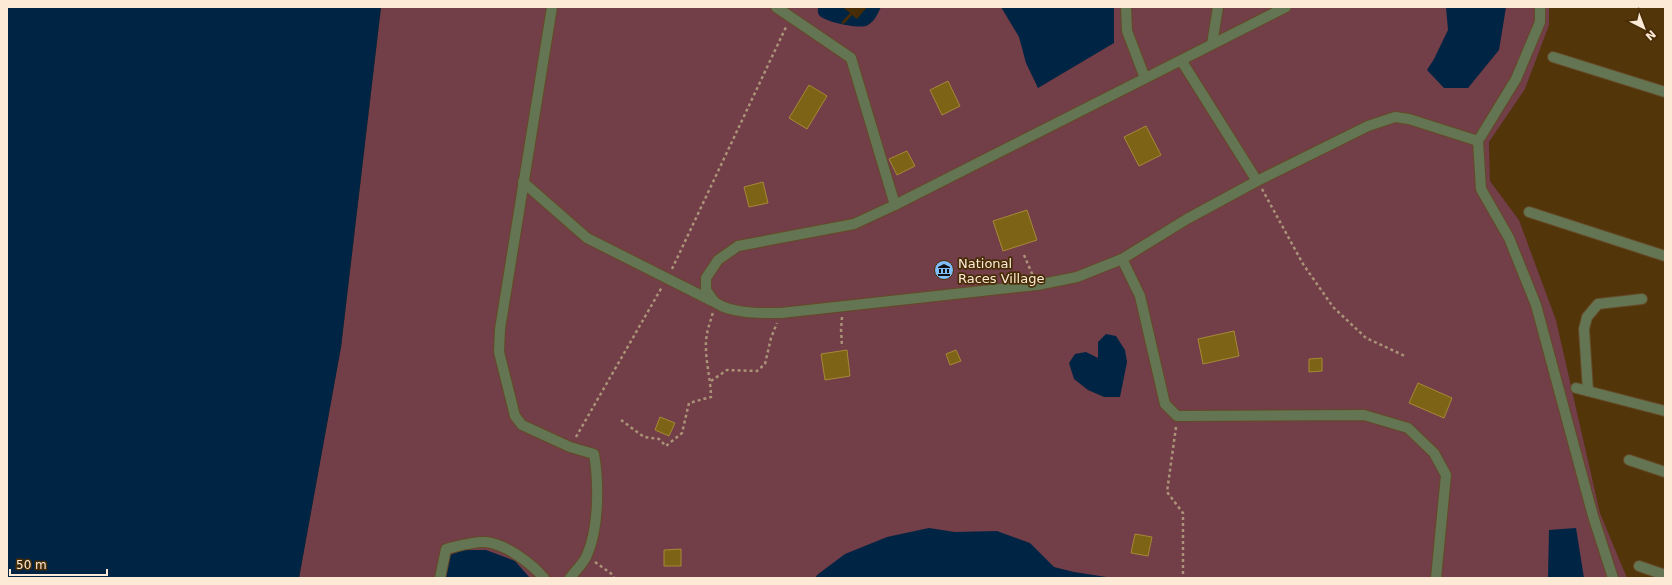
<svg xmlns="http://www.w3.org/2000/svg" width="1672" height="585" viewBox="0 0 1672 585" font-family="'DejaVu Sans',sans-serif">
	<rect width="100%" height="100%" fill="#472c06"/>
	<path fill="#53350a" d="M1549 7H1665V578H1627L1600 513 1556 320 1519 220 1490 181 1489 142 1525 89 1548 25Z"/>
	<path fill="#723e47" d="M381 7H1549V25L1525 89 1489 142 1490 181 1519 220 1556 320 1600 513 1627 578H299L341 347Z"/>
	<g fill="#002444">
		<path d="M7 7H381L341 347 299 578H7Z"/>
		<path d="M818 7H881C878 13 875 21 868 25 861 30 826 22 820 16 817 13 818 10 818 7Z"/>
		<path d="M1001 7H1114V43L1038 88 1026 63 1019 37Z"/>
		<path d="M1446 7H1506L1499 50 1468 88H1444L1427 70 1434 59 1448 30Z"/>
		<path d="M1106 334 1116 336 1125 350 1127 362 1120 397H1104L1088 390 1074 379 1069 363 1075 354 1086 352 1098 358V342Z"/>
		<path d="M929 528 955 532 997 531 1030 543 1054 567 1074 572 1113 578H815L817 575 845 554 887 537Z"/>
		<path d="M1576 528 1584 578H1548L1549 530Z"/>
		<path d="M463 550H486L515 561 530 578H445L450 555Z"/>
	</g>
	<path fill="#472c06" d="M845 7H867L857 19 852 15 844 24 841 23 850 13 844 8Z"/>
	<g fill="#7c6316" stroke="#a68937">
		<path d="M948 81 960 106 942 115 930 90Z"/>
		<path d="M809 85 827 96 807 129 789 118Z"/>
		<path d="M1146 126 1161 155 1139 166 1124 137Z"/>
		<path d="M907 151 915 166 897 175 889 159Z"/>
		<path d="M763 182 768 203 749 207 744 187Z"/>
		<path d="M1027 210 1037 240 1003 251 993 221Z"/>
		<path d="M1234 331 1239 356 1203 364 1198 339Z"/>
		<path d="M847 350 850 376 825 380 821 354Z"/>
		<path d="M956 350 961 361 950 365 946 354Z"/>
		<path d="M1322 358V371L1309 372V359Z"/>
		<path d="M1418 383 1452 398 1444 418 1409 403Z"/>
		<path d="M660 417 675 423 669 436 655 430Z"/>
		<path d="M1135 534 1152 537 1148 556 1131 553Z"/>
		<path d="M681 549V566H664V550Z"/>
	</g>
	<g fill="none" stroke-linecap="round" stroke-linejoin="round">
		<g stroke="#644a27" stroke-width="12">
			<g id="minor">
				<path d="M552 7 500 329 499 352 515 416 522 425 570 447 594 454C599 483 599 528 587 555 584 563 575 571 570 578"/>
				<path d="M776 7 851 58 895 205"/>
				<path d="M1126 7 1127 31 1145 78"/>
				<path d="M1540 7V22L1516 79 1478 141 1481 189 1509 238 1536 305 1593 516 1613 578"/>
				<path d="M1212 44 1218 7"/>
				<path d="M1553 57 1665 92"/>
				<path d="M1181 60 1257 181 1187 219 1122 259 1077 277 1037 285 781 313C761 313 733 314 716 303 712 300 709 294 706 290V278L718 260 738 246 854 224 895 205 1286 7"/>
				<path d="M1257 181 1368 126 1395 117 1409 119 1478 141"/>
				<path d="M523 182 587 238 712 301"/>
				<path d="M1529 212 1665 256"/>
				<path d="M1122 259 1140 296 1165 404 1177 416 1364 415 1408 428 1434 453 1446 475 1436 578"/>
				<path d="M1576 388 1665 411"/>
				<path d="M1588 391 1584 329 1587 317 1598 304 1642 299"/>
				<path d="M1629 460 1665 472"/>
				<path d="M1639 566 1665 575"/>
				<path d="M440 578 446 549C459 546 473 541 486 542 506 544 532 564 544 578"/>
			</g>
		</g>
		<g stroke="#aa9378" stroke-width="2.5" stroke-dasharray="3 3" stroke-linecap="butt">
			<path d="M1262 189 1303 264 1333 307 1366 338 1405 356"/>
			<path d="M1024 255 1033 276"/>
			<path d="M672 269 786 27"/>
			<path d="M842 317 841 329 842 347"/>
			<path d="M711 381 727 370 757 371 765 364 771 338 777 323"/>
			<path d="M621 420 644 437 659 439 666 446 682 433 689 403 711 397C711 378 703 353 707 334 708 327 711 320 713 312"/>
			<path d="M1176 427 1167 492 1183 513V578"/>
			<path d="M576 437 662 287"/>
			<path d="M595 562 613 575 614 578"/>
		</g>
		<use href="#minor" stroke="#647553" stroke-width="10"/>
	</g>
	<defs>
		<g id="museum-disc" transform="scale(1)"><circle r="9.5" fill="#80bdfa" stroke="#472c06"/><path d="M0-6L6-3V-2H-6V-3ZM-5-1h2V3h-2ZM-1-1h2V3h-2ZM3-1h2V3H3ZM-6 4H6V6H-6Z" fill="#111"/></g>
	</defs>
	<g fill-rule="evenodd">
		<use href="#museum-disc" x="944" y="270"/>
	</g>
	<g text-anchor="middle" stroke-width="3.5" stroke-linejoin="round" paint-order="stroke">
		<g font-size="13" fill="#fcead7" stroke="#472c06" text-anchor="start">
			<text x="958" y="268">National<tspan x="958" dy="15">Races Village</tspan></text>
		</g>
	</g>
	<rect width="1672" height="585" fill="none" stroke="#fcead7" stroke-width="16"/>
	<g transform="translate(1644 28) rotate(138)" stroke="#472c06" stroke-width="3" paint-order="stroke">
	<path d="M0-3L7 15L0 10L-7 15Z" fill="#fcead7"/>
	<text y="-6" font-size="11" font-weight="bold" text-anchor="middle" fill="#fcead7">N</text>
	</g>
	<path d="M10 569v6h97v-6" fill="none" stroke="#fcead7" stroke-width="2"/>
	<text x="16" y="569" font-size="12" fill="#fcead7" stroke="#472c06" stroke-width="3" paint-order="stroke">50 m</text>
</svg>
